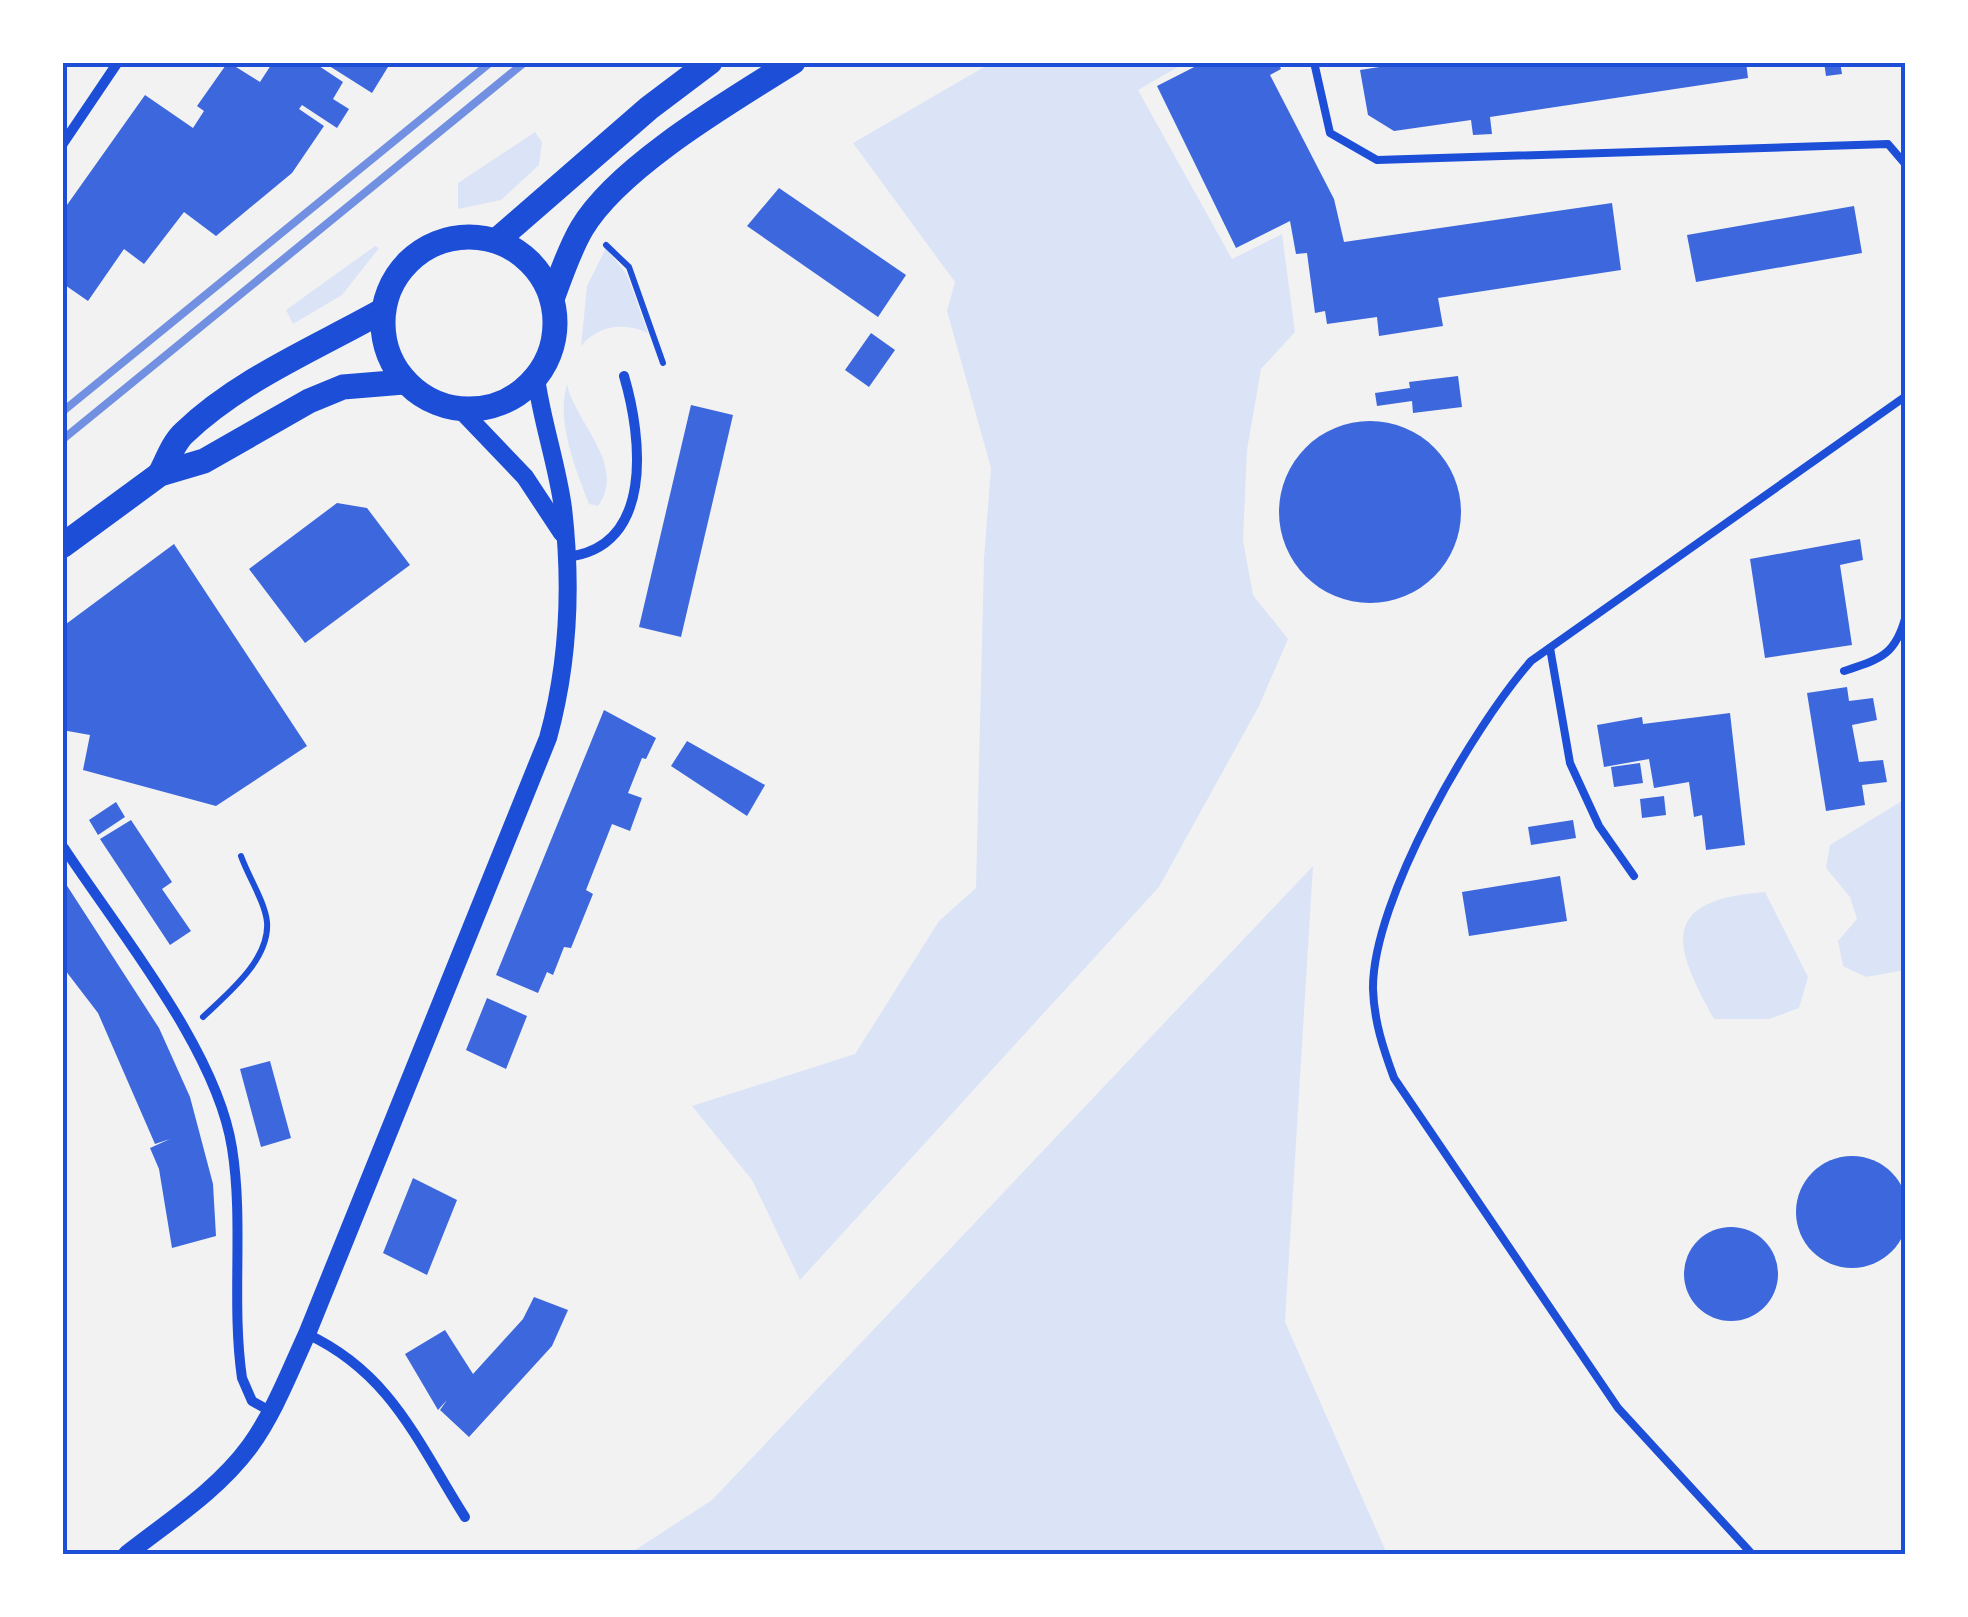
<svg xmlns="http://www.w3.org/2000/svg" width="1968" height="1617" viewBox="0 0 1968 1617" font-family="Helvetica,sans-serif">
	<rect width="100%" height="100%" fill="#f2f2f2"/>
	<g fill="#dbe4f7">
		<path d="M991 63H1185L1138 90 1232 259 1282 234 1295 332 1261 369 1247 450 1243 540 1253 595 1288 639 1259 706 1159 887 800 1280 752 1180 692 1106 855 1054 939 921 976 888 984 558 991 468 947 311 955 282 853 143Z"/>
		<path d="M535 132 542 142 539 165 501 200 458 209V183Z"/>
		<path d="M375 246 379 248 342 295 293 324 286 310Z"/>
		<path d="M606 248 627 275 648 333C624 322 598 325 581 346L587 286Z"/>
		<path d="M567 384C574 421 628 466 598 506L589 504C575 467 556 422 567 384Z"/>
		<path d="M1905 799V970L1866 977 1843 966 1838 941 1857 919 1850 897 1826 868 1830 845Z"/>
		<path d="M1313 866 1285 1322 1387 1554H629L712 1500Z"/>
		<path d="M1765 892 1808 977 1799 1008 1769 1019H1714C1672 944 1659 900 1765 892Z"/>
	</g>
	<g fill="#3d67dc">
		<path d="M228 62 260 82 273 62H313L343 82 333 99 349 109 337 128 302 105 299 109 324 126 292 173 216 236 184 212 144 264 124 249 88 301 62 283V212L145 95 193 128 204 111 197 106Z"/>
		<path d="M323 62H391L372 93Z"/>
		<path d="M1204 62H1278L1281 69 1270 75 1334 199 1344 242 1612 203 1621 270 1438 298 1443 326 1379 336 1377 317 1327 324 1325 311 1315 313 1307 253 1296 254 1290 221 1236 248 1157 86Z"/>
		<path d="M1412 62H1746L1748 78 1490 117 1492 134 1473 135 1471 120 1394 131 1368 115 1360 70Z"/>
		<path d="M1824 62H1840L1842 74 1826 76Z"/>
		<path d="M779 188 906 275 878 317 747 226Z"/>
		<path d="M1854 206 1862 253 1696 282 1687 235Z"/>
		<path d="M871 333 895 350 869 387 845 370Z"/>
		<path d="M1458 376 1462 407 1413 413 1412 401 1377 406 1375 393 1410 388 1409 382Z"/>
		<path d="M691 405 733 415 681 637 639 627Z"/>
		<circle cx="1370" cy="512" r="91"/>
		<path d="M337 503 367 508 410 565 305 643 249 569Z"/>
		<path d="M1860 539 1863 560 1840 565 1852 645 1765 658 1750 559Z"/>
		<path d="M174 544 307 746 216 806 83 770 90 735 62 730V627Z"/>
		<path d="M1847 687 1849 701 1873 698 1877 720 1852 725 1859 762 1883 760 1887 782 1862 785 1865 805 1826 811 1807 693Z"/>
		<path d="M604 710 656 738 646 759 642 758 628 793 642 798 630 831 612 824 586 890 593 894 571 948 564 947 553 975 547 972 538 993 496 975Z"/>
		<path d="M1730 713 1745 845 1706 850 1702 815 1694 817 1689 782 1654 788 1649 759 1604 767 1597 725 1642 717 1643 724Z"/>
		<path d="M687 741 765 785 747 816 671 766Z"/>
		<path d="M1640 763 1643 783 1614 787 1611 767Z"/>
		<path d="M1664 796 1666 815 1642 818 1640 799Z"/>
		<path d="M116 802 125 817 98 835 89 820Z"/>
		<path d="M131 820 172 882 162 889 191 931 170 945 100 839Z"/>
		<path d="M1573 820 1576 838 1531 845 1528 827Z"/>
		<path d="M1560 876 1567 921 1469 936 1462 892Z"/>
		<path d="M62 878 159 1028 190 1097 213 1184 216 1236 172 1248 159 1169 150 1148 170 1139 155 1144 98 1013 62 966Z"/>
		<path d="M487 998 527 1016 506 1069 466 1050Z"/>
		<path d="M270 1061 291 1138 261 1147 240 1069Z"/>
		<circle cx="1852" cy="1212" r="56"/>
		<path d="M413 1178 457 1200 427 1275 383 1253Z"/>
		<circle cx="1731" cy="1274" r="47"/>
		<path d="M534 1297 568 1310 552 1346 469 1437 440 1410 447 1400 438 1410 405 1354 445 1330 473 1374 523 1319Z"/>
	</g>
	<g fill="none" stroke-linecap="round" stroke-linejoin="round">
		<g stroke="#1d4ed8" stroke-width="6">
			<path d="M606 245 629 267 663 363"/>
			<path d="M203 1017C227 994 270 960 267 922 265 902 248 876 241 856"/>
		</g>
		<g stroke="#1d4ed8" stroke-width="8">
			<path d="M1314 62 1330 133 1377 160 1888 144 1906 165"/>
			<path d="M1550 648 1570 763 1599 826 1634 876"/>
			<path d="M1844 671C1881 659 1896 655 1906 615"/>
			<path d="M1752 1554 1618 1408 1394 1078C1383 1048 1374 1021 1373 989 1372 900 1473 727 1531 661L1906 396"/>
		</g>
		<g stroke="#1d4ed8" stroke-width="10">
			<path d="M62 145 118 62"/>
			<path d="M566 557C655 548 642 437 624 376"/>
			<path d="M64 848C119 932 217 1050 232 1148 244 1223 231 1302 242 1378L252 1401 270 1411"/>
			<path d="M307 1334C391 1373 418 1443 465 1517"/>
		</g>
		<g stroke="#1d4ed8" stroke-width="18">
			<path d="M460 409 525 477 562 533"/>
			<path d="M127 1554C169 1521 218 1490 250 1446 274 1413 290 1371 307 1334L548 738C569 662 572 586 563 508 557 464 542 422 536 378"/>
		</g>
		<g stroke="#1d4ed8" stroke-width="25">
			<circle cx="469" cy="323" r="86"/>
			<path d="M496 241 649 108 710 62"/>
			<path d="M552 299C561 275 569 250 582 228 619 166 731 101 793 62"/>
			<path d="M160 474C167 461 173 443 184 433 239 380 316 348 382 311"/>
			<path d="M62 546 160 474 204 461 309 401 343 387 404 382"/>
		</g>
		<g stroke="#7290e2" stroke-width="8">
			<path d="M62 412 491 62"/>
			<path d="M62 440 525 62"/>
		</g>
	</g>
	<rect width="1968" height="1617" fill="none" stroke="#ffffff" stroke-width="130"/>
	<rect x="65" y="65" width="1838" height="1487" fill="none" stroke="#1d4ed8" stroke-width="4"/>
</svg>
